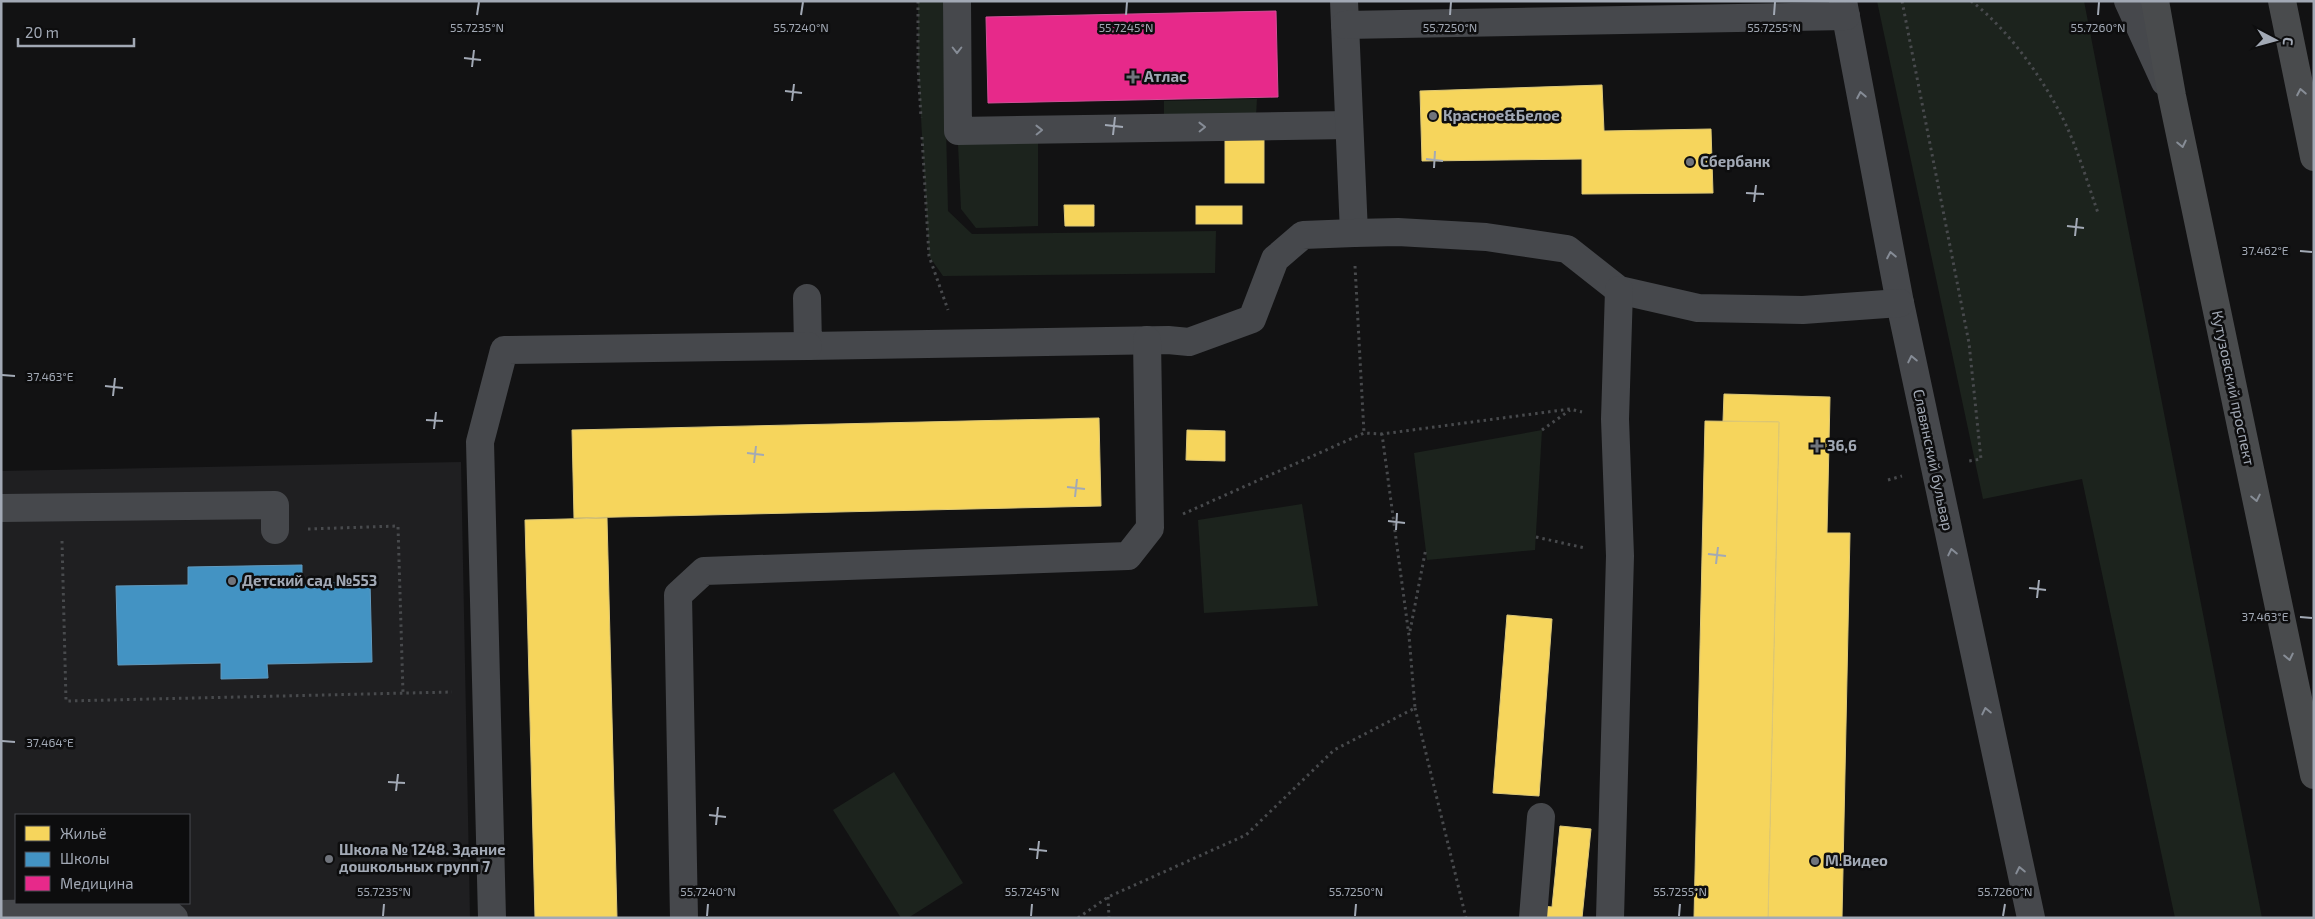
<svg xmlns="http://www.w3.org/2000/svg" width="2315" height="919" viewBox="0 0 2315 919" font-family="'Exo 2',sans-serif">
	<rect width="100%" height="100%" fill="#121213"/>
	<path fill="#1f1f21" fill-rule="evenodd" d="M461 462 470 918H1V471ZM16 815H189V903H16Z"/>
	<g fill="#1c231d">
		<path d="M918 1H943L948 211 972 234 1216 231 1215 273 943 276 929 256 918 66Z"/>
		<path d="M1877 1H2084L2262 918H2175L2082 479 1983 499Z"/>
		<path d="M1257 99 1256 116 1164 117V101Z"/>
		<path d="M1038 142V226L976 228 961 209 958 144Z"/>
		<path d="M1542 430 1535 550 1427 560 1414 453Z"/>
		<path d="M1302 504 1318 606 1204 613 1198 520Z"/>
		<path d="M894 772 963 883 908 918H901L833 810Z"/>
	</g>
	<g fill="#f6d55c" stroke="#ddc877">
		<path d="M1602 85 1604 131 1711 129 1713 193 1582 194V159L1422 161 1420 91Z"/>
		<rect x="1225" y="138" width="39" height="45"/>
		<path d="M1064 205H1094V226H1065Z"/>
		<rect x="1196" y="206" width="46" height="18"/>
		<path d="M1724 394 1830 397 1827 533H1850L1842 918H1768L1779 422 1723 421Z"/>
		<path d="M1099 418 1101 506 574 518 572 430Z"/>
		<path d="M1705 421 1779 422 1768 918H1694Z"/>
		<path d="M1187 430 1225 431V461L1186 460Z"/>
		<path d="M607 518 617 918H535L525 520Z"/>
		<path d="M1507 615 1552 619 1539 796 1493 793Z"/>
		<path d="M1560 826 1591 829 1582 918H1542L1543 906 1552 907Z"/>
	</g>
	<path fill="#4393c3" stroke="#609abf" d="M302 565V583L370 582 372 662 267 664 268 678 221 679V663L118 665 116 586 188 585V567Z"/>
	<path fill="#e7298a" stroke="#d24f97" d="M1276 11 1278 97 988 103 986 17Z"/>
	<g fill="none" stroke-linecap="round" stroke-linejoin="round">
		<g stroke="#484a4d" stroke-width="3" stroke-dasharray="2.5 4" stroke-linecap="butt">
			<path d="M918 1V66L921 118"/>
			<path d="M1902 1 1969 343 1981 459 1969 461"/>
			<path d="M1971 1C2010 30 2051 89 2070 134 2081 160 2089 187 2098 213"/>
			<path d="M922 137 929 256 948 310"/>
			<path d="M1355 266 1364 433"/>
			<path d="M1542 430 1570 410"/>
			<path d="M1888 480 1902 476"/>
			<path d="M1183 514 1364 433 1382 434"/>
			<path d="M308 529 398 526 403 693"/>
			<path d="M1536 537 1585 548"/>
			<path d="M62 541 66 701 452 692"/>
			<path d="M1410 631 1426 548"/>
			<path d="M1415 708 1466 918"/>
			<path d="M1108 897 1109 918"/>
			<path d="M1078 918 1108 897 1246 835 1334 750 1415 708 1409 636 1382 434 1570 409 1582 412"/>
		</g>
		<g stroke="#46484c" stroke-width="28">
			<path d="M957 1 958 131 1349 125"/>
			<path d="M1344 1 1354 233"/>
			<path d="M1843 1 1900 303 2031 918"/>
			<path d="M2128 1 2165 82"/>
			<path d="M1345 25 1846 16"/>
			<path d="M807 298 808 346 1168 340 1189 342 1252 319 1275 259 1303 235 1354 233 1398 232 1486 237 1567 249 1619 290 1698 308 1803 310 1900 303"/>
			<path d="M1 508 275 505V530"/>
			<path d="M1 914 156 911 167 912 174 918"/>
			<path d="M492 918 480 442 504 350 808 346"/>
			<path d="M684 918 678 595 704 571 1128 556 1150 528 1147 340"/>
			<path d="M1533 918 1541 817"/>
			<path d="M1610 918 1620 556 1615 419 1619 290"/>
		</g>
		<g stroke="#494b4d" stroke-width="28">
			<path d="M2155 1 2172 96 2314 775"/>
			<path d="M2282 1 2314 157"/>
		</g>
	</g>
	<defs><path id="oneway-chevron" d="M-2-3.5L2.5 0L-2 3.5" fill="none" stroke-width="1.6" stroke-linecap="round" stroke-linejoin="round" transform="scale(1.25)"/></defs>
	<g stroke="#868c96">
		<use href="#oneway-chevron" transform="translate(957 50) rotate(90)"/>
		<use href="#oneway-chevron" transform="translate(1861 95) rotate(-101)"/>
		<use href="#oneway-chevron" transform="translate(1202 127) rotate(-1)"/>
		<use href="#oneway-chevron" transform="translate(1039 130) rotate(-1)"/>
		<use href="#oneway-chevron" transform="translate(1891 255) rotate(-101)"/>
		<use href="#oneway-chevron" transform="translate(1912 359) rotate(-102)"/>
		<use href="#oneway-chevron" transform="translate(1952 552) rotate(-102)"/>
		<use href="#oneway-chevron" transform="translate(1986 711) rotate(-102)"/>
		<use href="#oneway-chevron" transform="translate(2020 870) rotate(-102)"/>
	</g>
	<g stroke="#878d96">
		<use href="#oneway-chevron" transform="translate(2301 92) rotate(-101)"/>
		<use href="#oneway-chevron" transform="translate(2182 144) rotate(78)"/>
		<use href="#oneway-chevron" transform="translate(2256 498) rotate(78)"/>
		<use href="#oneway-chevron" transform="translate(2289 657) rotate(78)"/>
	</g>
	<path fill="none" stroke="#a2a9b5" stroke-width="2" d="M477 15 479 2M801 15 803 2M1126 15 1127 2M1450 15 1451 2M1774 15 1775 2M2098 15 2099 2M464 58 481 60M472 67 474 50M785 91 802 93M792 101 794 84M1105 125 1123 127M1113 135 1115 117M1426 159 1443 161M1434 168 1435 151M1746 193 1764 194M1754 202 1756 185M2067 226 2084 228M2075 236 2077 218M2300 251 2312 252M2 375 15 376M105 386 123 388M113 396 115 378M426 420 443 421M434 429 436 412M747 453 764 455M754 463 756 446M1067 487 1085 489M1075 497 1077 479M1388 521 1405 523M1396 530 1397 513M1708 554 1726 556M1716 564 1718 547M2029 588 2046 590M2037 598 2039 580M2300 617 2312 618M2 741 15 742M388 782 405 783M396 791 398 774M709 815 726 817M716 825 718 807M1029 849 1047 851M1037 859 1039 841M383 916 384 904M707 916 708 904M1031 916 1032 904M1355 916 1356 904M1679 916 1680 904M2003 916 2005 904"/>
	<g fill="#70747c" stroke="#0d0d0e" stroke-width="2">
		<path d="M1130.5 69.5h5v5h5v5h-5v5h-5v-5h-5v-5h5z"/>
		<circle cx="1433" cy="116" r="5"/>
		<circle cx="1690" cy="162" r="5"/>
		<path d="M1814.5 438.5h5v5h5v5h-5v5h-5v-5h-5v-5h5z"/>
		<circle cx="232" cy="581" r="5"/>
		<circle cx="329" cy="859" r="5"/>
		<circle cx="1815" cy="861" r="5"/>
	</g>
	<g text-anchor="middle" stroke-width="5" stroke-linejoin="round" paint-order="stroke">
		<g font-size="15" font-weight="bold" fill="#a2a9b5" stroke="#0d0d0e" text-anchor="start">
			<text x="1144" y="82">Атлас</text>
			<text x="1443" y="121">Красное&amp;Белое</text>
			<text x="1700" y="167">Сбербанк</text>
			<text x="1827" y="451">36,6</text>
			<text x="242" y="586">Детский сад №553</text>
			<text x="339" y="855">Школа № 1248. Здание<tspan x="339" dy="17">дошкольных групп 7</tspan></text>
			<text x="1825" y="866">М.Видео</text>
		</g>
		<g font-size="15" fill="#a2a9b5" stroke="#0d0d0e">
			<text transform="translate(2233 388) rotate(78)" y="5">Кутузовский проспект</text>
			<text transform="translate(1933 460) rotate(78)" y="5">Славянский бульвар</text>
		</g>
	</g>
	<g font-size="12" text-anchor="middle" fill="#a2a9b5" stroke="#0d0d0e" stroke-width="5" stroke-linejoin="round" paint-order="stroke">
		<text x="477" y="32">55.7235°N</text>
		<text x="801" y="32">55.7240°N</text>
		<text x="1126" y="32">55.7245°N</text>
		<text x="1450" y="32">55.7250°N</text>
		<text x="1774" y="32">55.7255°N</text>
		<text x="2098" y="32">55.7260°N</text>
		<text x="2265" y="255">37.462°E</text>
		<text x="50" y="381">37.463°E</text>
		<text x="2265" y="621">37.463°E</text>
		<text x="50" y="747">37.464°E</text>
		<text x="384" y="896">55.7235°N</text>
		<text x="708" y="896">55.7240°N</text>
		<text x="1032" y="896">55.7245°N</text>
		<text x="1356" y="896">55.7250°N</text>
		<text x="1680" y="896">55.7255°N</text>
		<text x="2005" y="896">55.7260°N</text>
	</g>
	<rect width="2315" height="919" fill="none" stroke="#a2a9b5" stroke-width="5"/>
	<rect x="15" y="814" width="175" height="90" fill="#0d0d0e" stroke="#494b51"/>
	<rect x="25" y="826" width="25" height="15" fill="#f6d55c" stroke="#494b51"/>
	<text x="60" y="839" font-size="15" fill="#a2a9b5">Жильё</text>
	<rect x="25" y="852" width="25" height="15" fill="#4393c3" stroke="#494b51"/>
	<text x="60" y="864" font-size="15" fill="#a2a9b5">Школы</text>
	<rect x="25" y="876" width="25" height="15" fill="#e7298a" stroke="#494b51"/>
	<text x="60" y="889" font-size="15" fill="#a2a9b5">Медицина</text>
	<g transform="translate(2275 40) rotate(96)" stroke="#0d0d0e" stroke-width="4" paint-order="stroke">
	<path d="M0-4L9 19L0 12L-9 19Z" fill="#a2a9b5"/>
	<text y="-8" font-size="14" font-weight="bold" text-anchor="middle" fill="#a2a9b5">С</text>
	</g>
	<path d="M18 38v8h116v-8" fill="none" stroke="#a2a9b5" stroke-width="2.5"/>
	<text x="25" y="38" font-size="15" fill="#a2a9b5" stroke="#0d0d0e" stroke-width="4" paint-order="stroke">20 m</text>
</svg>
